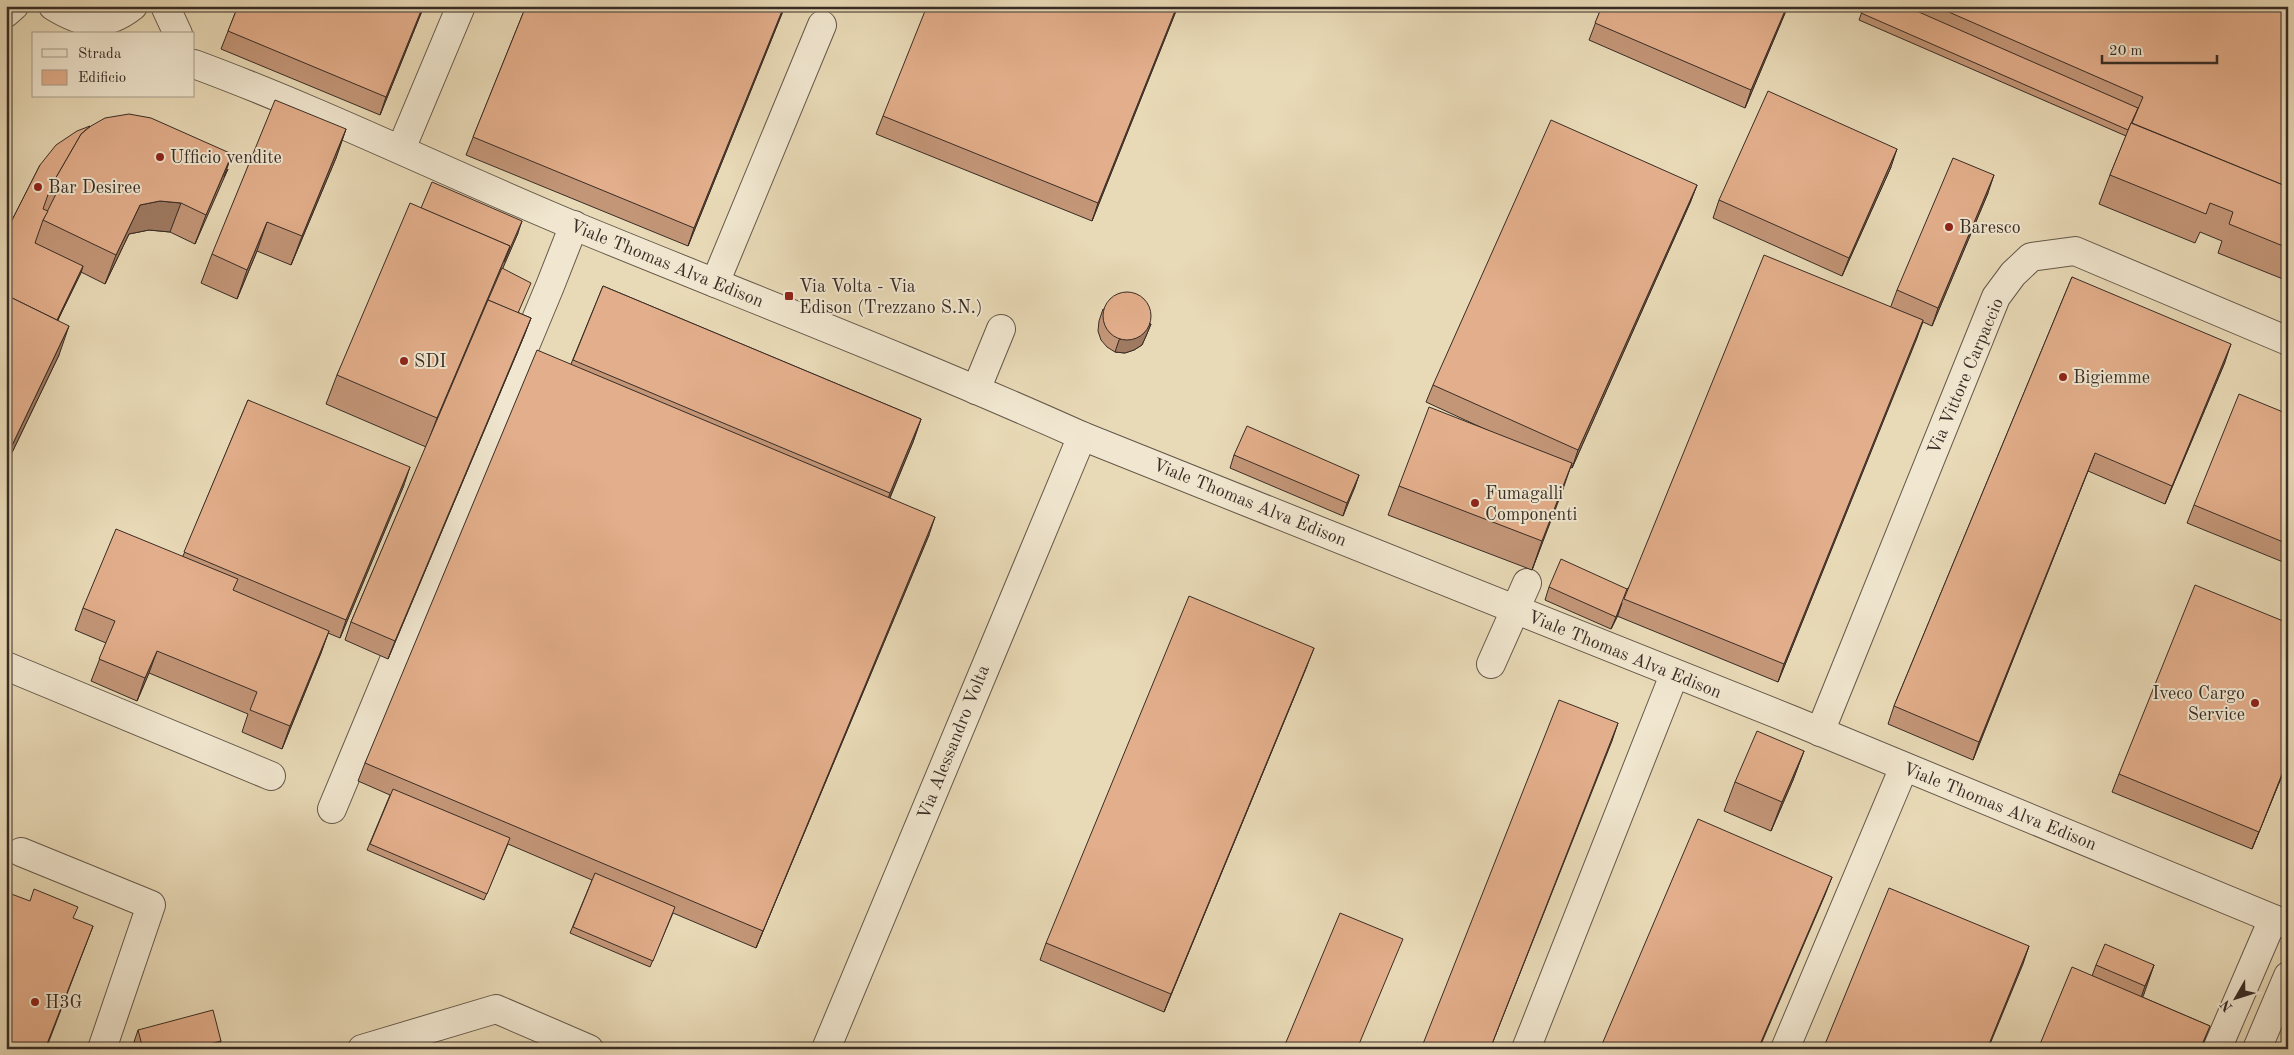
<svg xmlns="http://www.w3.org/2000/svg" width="2294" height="1055" viewBox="0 0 2294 1055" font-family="'Old Standard TT',serif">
	<rect width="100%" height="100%" fill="#e9dab7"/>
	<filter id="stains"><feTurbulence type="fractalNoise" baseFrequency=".004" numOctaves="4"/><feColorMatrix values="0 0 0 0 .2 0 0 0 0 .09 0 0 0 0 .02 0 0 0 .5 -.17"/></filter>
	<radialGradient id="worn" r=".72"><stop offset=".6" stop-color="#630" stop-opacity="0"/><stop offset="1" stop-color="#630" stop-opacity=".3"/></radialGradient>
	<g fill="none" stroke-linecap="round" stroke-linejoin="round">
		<g stroke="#64584a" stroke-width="30">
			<g id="minor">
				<path d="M53 6C82 24 104 29 133 6"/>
				<path d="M165 6 178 34"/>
				<path d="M6 13 14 6"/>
				<path d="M194 64C324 112 449 174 577 227 745 296 915 361 1082 436L1792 720 2288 925"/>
				<path d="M401 149 461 6"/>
				<path d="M715 283 822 25"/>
				<path d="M976 390 1001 329"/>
				<path d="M1491 664 1527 583"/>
				<path d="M6 666 271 776"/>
				<path d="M1820 732 1996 297 2013 274 2031 257 2075 251 2288 341"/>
				<path d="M332 809 550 286 574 225"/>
				<path d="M21 852 151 905 102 1049"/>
				<path d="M362 1049 496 1009 589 1049"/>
				<path d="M826 1049 1082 436"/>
				<path d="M1526 1049 1674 675"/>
				<path d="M1785 1049 1904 767"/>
				<path d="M2217 1049 2273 919"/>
				<path d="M2257 1049 2288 976"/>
			</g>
		</g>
		<use href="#minor" stroke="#f1e7d0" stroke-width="28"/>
	</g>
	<g fill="#c39678" stroke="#382c25">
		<path d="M238 6H424L380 115 221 49Z"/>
		<path d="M526 6H785L688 246 466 155Z"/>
		<path d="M1178 6 1092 221 876 134 883 116Z"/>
		<path d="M1602 6H1788L1745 108 1589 40Z"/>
		<path d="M1864 6H2288V281L2218 253 2222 241 2200 232 2195 243 2099 204 2110 175 2126 136 1859 20Z"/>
		<path d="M346 129 336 158 291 265 257 251 237 299 201 283 212 254Z"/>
		<path d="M232 154 195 244 170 232 149 230 129 234 105 284 81 272 58 320 59 355 6 465V232L40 165Z"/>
		<path d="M1891 167 1842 276 1713 218 1719 200Z"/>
		<path d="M1697 185 1690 203 1572 468 1570 467 1532 570 1388 515 1399 486 1489 431 1426 402 1433 385Z"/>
		<path d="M1988 193 1932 326 1923 322 1778 682 1617 616 1618 615 1611 629 1545 600 1549 587 1627 589 1891 306 1897 290Z"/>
		<path d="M421 208 518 233 502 269 519 313 531 318 524 336 388 659 345 640 351 622 426 447 326 404 337 375Z"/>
		<path d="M2072 277 2225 362 2165 504 2088 471 1973 760 1888 724 1894 706Z"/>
		<path d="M603 286 921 419 913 442 890 498 929 535 756 948 673 913 650 967 570 933 592 880 508 844 484 900 367 850 390 795 358 781 365 763 571 364Z"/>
		<path d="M1103 309 1151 324 1146 336 1142 345 1134 350 1125 353 1115 352 1107 347 1101 340 1098 331 1099 321Z"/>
		<path d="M248 400 404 485 340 638 328 633 321 653 282 749 242 732 248 714 149 673 137 701 91 681 106 643 75 630 83 608 183 556Z"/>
		<path d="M2288 414V564L2187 523 2194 505Z"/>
		<path d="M1234 455 1359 475 1343 516 1230 468Z"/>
		<path d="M2288 623V761L2252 849 2112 792 2119 774Z"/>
		<path d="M1307 666 1164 1012 1040 960 1046 943Z"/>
		<path d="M1804 751 1793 780 1771 831 1724 811 1735 782Z"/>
		<path d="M2096 965H2154L2142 997 2210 1026 2201 1049H2038L2092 976Z"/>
		<path d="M138 1030 218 1049H136L134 1042Z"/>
	</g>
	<g fill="#9f7a61" stroke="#382c25">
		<path d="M423 6H424L380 115 386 97Z"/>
		<path d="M784 6H785L688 246 694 228Z"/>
		<path d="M1177 6H1178L1092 221 1098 203Z"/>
		<path d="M1787 6H1788L1745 108 1751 90Z"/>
		<path d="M346 129 336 158 291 265 302 236Z"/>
		<path d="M1897 149 1891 167 1842 276 1849 258Z"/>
		<path d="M232 154 224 177 228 169 195 244 206 215Z"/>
		<path d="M1994 175 1988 193 1932 326 1938 308Z"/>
		<path d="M1697 185 1690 203 1572 468 1578 450Z"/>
		<path d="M160 201 181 203 170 232 149 230 129 234 105 284 116 255 140 205Z"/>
		<path d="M522 221 518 233 426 447 437 418 510 246Z"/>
		<path d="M267 222 257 251 237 299 247 270Z"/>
		<path d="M83 266 81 273 44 348 47 341Z"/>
		<path d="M531 318 524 336 388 659 395 641Z"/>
		<path d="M1923 320 1917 338 1778 682 1784 664Z"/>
		<path d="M1151 324 1146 336 1142 345 1134 350 1125 353 1115 352 1119 340Z"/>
		<path d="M69 326 59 355 6 465V458Z"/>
		<path d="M2231 344 2225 362 2165 504 2172 486Z"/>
		<path d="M921 419 913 442 882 516 890 493Z"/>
		<path d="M2095 453 2088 471 1973 760 1979 742Z"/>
		<path d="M1572 463 1562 492 1532 570 1542 541Z"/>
		<path d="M410 467 404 485 340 638 346 620Z"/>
		<path d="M1359 475 1355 487 1343 516 1347 503Z"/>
		<path d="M935 517 929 535 756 948 763 931Z"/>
		<path d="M1622 603 1618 615 1611 629 1616 617Z"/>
		<path d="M329 631 321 653 282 749 290 726Z"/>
		<path d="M1314 648 1307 666 1164 1012 1171 994Z"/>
		<path d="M157 651 149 673 137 701 145 678Z"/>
		<path d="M1618 723 1612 741 1490 1049Z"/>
		<path d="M1804 751 1793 780 1771 831 1782 802Z"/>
		<path d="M2288 759V761L2252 849 2259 832Z"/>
		<path d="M1832 877 1825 895 1759 1049H1758Z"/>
		<path d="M93 926 46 1049H45Z"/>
		<path d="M2029 946 2023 964 1988 1049H1987Z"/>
		<path d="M2154 965 2144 994 2135 1015 2145 986Z"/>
		<path d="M221 1041 218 1049H191Z"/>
	</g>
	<g fill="#e3ae8b" stroke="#382c25">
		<path d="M238 6H423L386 97 228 31Z"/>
		<path d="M526 6H784L694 228 473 137Z"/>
		<path d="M927 6H1177L1098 203 883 116Z"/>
		<path d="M1602 6H1787L1751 90 1595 23Z"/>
		<path d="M1864 6H1905L2138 108 2128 130 1861 13Z"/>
		<path d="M1935 6H2288V187L2132 123 2143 97Z"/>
		<path d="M1768 91 1897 149 1849 258 1719 200Z"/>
		<path d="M275 100 346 129 302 236 267 222 247 270 212 254Z"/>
		<path d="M129 114 151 118 232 154 206 215 181 203 160 201 140 205 116 255 43 220 58 190 51 186 81 134 91 126 105 118Z"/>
		<path d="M1551 120 1697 185 1578 450 1433 385Z"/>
		<path d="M2131 123 2288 187V248L2229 224 2233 212 2210 203 2206 214 2110 175Z"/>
		<path d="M90 126 81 134 51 186 43 209 48 211 43 220 35 243 83 266 57 320 6 295V232L40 165 56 145 77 131Z"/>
		<path d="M1953 158 1994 175 1938 308 1897 290Z"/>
		<path d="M432 182 522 221 504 262 510 246 421 208Z"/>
		<path d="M410 203 510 246 437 418 337 375Z"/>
		<path d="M1764 255 1923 320 1784 664 1624 599Z"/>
		<path d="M502 268 531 283 518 313 488 300Z"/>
		<path d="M2072 277 2231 344 2172 486 2095 453 1979 742 1894 706Z"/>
		<path d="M603 286 921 419 890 493 573 360Z"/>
		<circle cx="1127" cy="316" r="24"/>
		<path d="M6 295 69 326 6 458Z"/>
		<path d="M488 300 531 318 395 641 351 622Z"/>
		<path d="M537 350 935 517 763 931 365 763Z"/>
		<path d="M2239 394 2288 414V544L2194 505Z"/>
		<path d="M248 400 410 467 346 620 184 552Z"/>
		<path d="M1429 407 1572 463 1542 541 1399 486Z"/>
		<path d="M1247 426 1359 475 1347 503 1234 455Z"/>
		<path d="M116 529 238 579 233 590 329 631 290 726 250 710 257 692 157 651 145 678 99 659 115 621 83 608Z"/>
		<path d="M1561 559 1627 589 1616 617 1549 587Z"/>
		<path d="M2195 585 2288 623V759L2259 832 2119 774Z"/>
		<path d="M1189 596 1314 648 1171 994 1046 943Z"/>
		<path d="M1559 700 1618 723 1490 1049H1421Z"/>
		<path d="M1757 731 1804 751 1782 802 1735 782Z"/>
		<path d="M393 789 510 838 487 894 370 844Z"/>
		<path d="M1698 819 1832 877 1758 1049H1600Z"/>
		<path d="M595 873 675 907 653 961 573 927Z"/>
		<path d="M1889 888 2029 946 1987 1049H1823Z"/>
		<path d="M34 889 78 907 73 918 93 926 45 1049H6V892L30 901Z"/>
		<path d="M1340 913 1403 939 1357 1049H1288L1284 1047Z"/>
		<path d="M2105 944 2154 965 2145 986 2096 965Z"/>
		<path d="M2072 967 2210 1026 2200 1049H2038Z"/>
		<path d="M213 1010 221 1041 191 1049H143L138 1030Z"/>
	</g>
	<g fill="#8f2418" stroke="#f1e7d0" stroke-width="2">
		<circle cx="160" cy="157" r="5"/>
		<circle cx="38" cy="187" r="5"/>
		<circle cx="1949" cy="227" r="5"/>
		<rect x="784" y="291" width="10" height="10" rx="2.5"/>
		<circle cx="404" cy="361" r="5"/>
		<circle cx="2063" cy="377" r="5"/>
		<circle cx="1475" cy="503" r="5"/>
		<circle cx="2255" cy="703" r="5"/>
		<circle cx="35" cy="1002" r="5"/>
	</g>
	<g text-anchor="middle" stroke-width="4" stroke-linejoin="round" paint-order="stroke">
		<g font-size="18" fill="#382c25" stroke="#f1e7d0" text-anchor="start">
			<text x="170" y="163">Ufficio vendite</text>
			<text x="48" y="193">Bar Desiree</text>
			<text x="1959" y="233">Baresco</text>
			<text x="799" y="292">Via Volta - Via<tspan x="799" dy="21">Edison (Trezzano S.N.)</tspan></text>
			<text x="414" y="367">SDI</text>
			<text x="2073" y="383">Bigiemme</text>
			<text x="1485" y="499">Fumagalli<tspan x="1485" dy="21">Componenti</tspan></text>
			<text x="2245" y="699" text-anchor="end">Iveco Cargo<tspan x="2245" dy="21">Service</tspan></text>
			<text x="45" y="1008">H3G</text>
		</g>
		<g font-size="18" fill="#382c25" stroke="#f1e7d0">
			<text transform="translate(667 263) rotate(22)" y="6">Viale Thomas Alva Edison</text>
			<text transform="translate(1965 376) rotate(-67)" y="6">Via Vittore Carpaccio</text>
			<text transform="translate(1250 502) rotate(22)" y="6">Viale Thomas Alva Edison</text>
			<text transform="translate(1625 654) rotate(22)" y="6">Viale Thomas Alva Edison</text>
			<text transform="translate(953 742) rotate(-68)" y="6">Via Alessandro Volta</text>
			<text transform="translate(2000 806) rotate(22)" y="6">Viale Thomas Alva Edison</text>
		</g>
	</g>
	<rect width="2294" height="1055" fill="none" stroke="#e9dab7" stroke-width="25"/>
	<rect x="8" y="8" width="2279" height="1040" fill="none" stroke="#382c25" stroke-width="2.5"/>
	<rect x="12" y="12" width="2269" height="1030" fill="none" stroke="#382c25"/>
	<rect x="32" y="32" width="162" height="65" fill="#f1e7d0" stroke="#a79c8c"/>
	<rect x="42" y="49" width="25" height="8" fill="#f1e7d0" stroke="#a79c8c"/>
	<text x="78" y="58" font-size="15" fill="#382c25">Strada</text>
	<rect x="42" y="70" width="25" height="15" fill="#e3ae8b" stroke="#a79c8c"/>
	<text x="78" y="82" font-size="15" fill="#382c25">Edificio</text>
	<g transform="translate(2236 998) rotate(231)" stroke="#f1e7d0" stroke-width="4" paint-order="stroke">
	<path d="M0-4L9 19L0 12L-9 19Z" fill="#382c25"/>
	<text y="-8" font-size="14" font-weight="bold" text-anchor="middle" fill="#382c25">N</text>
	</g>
	<path d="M2102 55v8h115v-8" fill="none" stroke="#382c25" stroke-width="2.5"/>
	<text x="2109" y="55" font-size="15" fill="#382c25" stroke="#f1e7d0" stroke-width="4" paint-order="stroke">20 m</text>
	<rect width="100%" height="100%" filter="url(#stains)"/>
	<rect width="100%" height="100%" fill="url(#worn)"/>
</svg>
